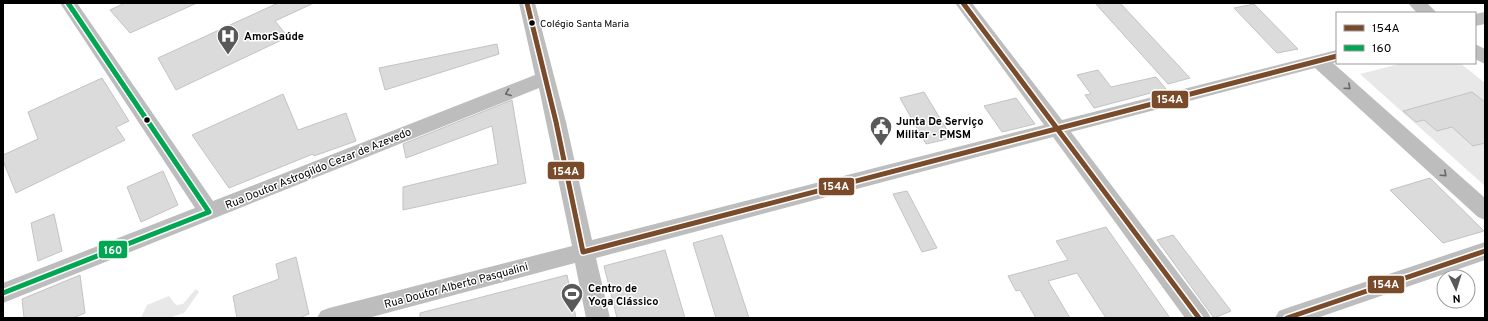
<svg xmlns="http://www.w3.org/2000/svg" width="1488" height="321" viewBox="0 0 1488 321" font-family="Overpass,sans-serif">
	<rect width="100%" height="100%" fill="#fff"/>
	<g fill="#e8e8e8">
		<path d="M1403 63H1460L1485 83V186L1360 74Z"/>
		<path d="M196 289 199 292 184 313 168 318H141L147 305 169 296 176 305 183 304Z"/>
	</g>
	<g fill="#dbdbdb" stroke="#c3c3c3">
		<path d="M125 3H197L130 33 110 10Z"/>
		<path d="M278 3H314L275 21 288 37 176 90 158 58Z"/>
		<path d="M1095 3H1120L1190 78 1168 84Z"/>
		<path d="M1254 4 1298 49 1277 53 1234 8Z"/>
		<path d="M497 44 499 54 385 90 379 68Z"/>
		<path d="M1098 70 1111 87 1156 77 1166 89 1094 108 1085 95 1091 94 1077 75Z"/>
		<path d="M102 78 129 121 116 127 125 140 16 193 3 161V155L38 139 28 112Z"/>
		<path d="M924 92 952 138 926 144 900 98Z"/>
		<path d="M1472 92 1485 102V143L1473 146 1452 127 1437 131 1424 120 1416 122 1403 111Z"/>
		<path d="M283 94 298 130 346 113 356 141 314 156 313 154 229 188 192 135Z"/>
		<path d="M1016 98 1035 124 1002 132 984 106Z"/>
		<path d="M512 100 526 183 403 210V187L498 164 492 126 406 158 403 144Z"/>
		<path d="M163 171 178 205 141 222 127 187Z"/>
		<path d="M1430 178 1484 231 1443 243 1390 190Z"/>
		<path d="M907 191 937 248 922 252 893 194Z"/>
		<path d="M54 214 62 251 38 261 31 223Z"/>
		<path d="M1106 227 1170 318H1106L1077 273 1048 281 1070 318H1036L1020 290 1016 291 1008 276 1068 260 1056 241Z"/>
		<path d="M722 235 749 318H716L693 243Z"/>
		<path d="M1173 235 1231 311 1214 318 1157 240Z"/>
		<path d="M665 250 685 318H617L604 266Z"/>
		<path d="M296 257 309 314 299 318H237L233 296 279 279 276 264Z"/>
		<path d="M80 275 85 313 73 318H24L22 299Z"/>
		<path d="M567 275 576 318H420V313Z"/>
	</g>
	<g fill="none" stroke-linecap="round" stroke-linejoin="round">
		<g fill="#bdbdbd" fill-rule="evenodd">
			<path d="M60 3H77L213 201 535 75 519 3H535L566 122 592 240 1044 125 955 3H972L1062 120 1337 50V62L1333 63 1485 198V220L1478 217 1315 68 1071 132 1207 311 1211 318H1185L1053 137 596 258 610 318H586L575 263 368 318H317L321 311 329 308 572 246 539 88 3 303V283L195 208Z"/>
			<path d="M1408 3H1427L1437 13H1417Z"/>
			<path d="M1485 12V24L1475 26V14Z"/>
			<path d="M1475 44 1485 49V64L1475 59Z"/>
			<path d="M1485 242V260L1317 318H1275L1279 311 1287 308Z"/>
		</g>
		<g stroke="#fff" stroke-width="8">
			<g id="bus-1">
				<path d="M527 3 556 122 583 252 1337 56"/>
				<path d="M963 3 1199 318"/>
				<path d="M1287 318 1485 251"/>
			</g>
		</g>
		<g stroke="#fff" stroke-width="8">
			<path id="bus-2" d="M3 293 209 212 68 3"/>
		</g>
		<use href="#bus-1" stroke="#7a4b2a" stroke-width="5"/>
		<use href="#bus-2" stroke="#00a651" stroke-width="5"/>
	</g>
	<defs><path id="oneway-chevron" d="M-2-3.5L2.5 0L-2 3.5" fill="none" stroke-width="1.6" stroke-linecap="round" stroke-linejoin="round"/></defs>
	<g stroke="#686868">
		<use href="#oneway-chevron" transform="translate(1348 87) rotate(42)"/>
		<use href="#oneway-chevron" transform="translate(508 93) rotate(159)"/>
		<use href="#oneway-chevron" transform="translate(1444 174) rotate(42)"/>
	</g>
	<defs>
		<g id="hospital-pin" transform="scale(1.15)"><path d="M0 17L-7.5 6A9.5 9.5 0 1 1 7.5 6Z" fill="#595959" stroke="#fff"/><path d="M-5-5h3v3.5h4V-5h3V5h-3V1.5h-4V5h-3Z" fill="#fff"/></g>
		<g id="civic-pin" transform="scale(1.15)"><path d="M0 17L-7.5 6A9.5 9.5 0 1 1 7.5 6Z" fill="#595959" stroke="#fff"/><path d="M-.6-6.5H3V-4.5H.6V-3L4-1V1h2V6H-6V1h2V-1L-.6-3ZM-1.2 2.5V6h2.4V2.5Z" fill="#fff"/></g>
		<g id="stadium-pin" transform="scale(1.15)"><path d="M0 17L-7.5 6A9.5 9.5 0 1 1 7.5 6Z" fill="#595959" stroke="#fff"/><path d="M0-5a6.5 5 0 1 0 0 10a6.5 5 0 1 0 0-10ZM-3.5-1.8h7v3.6h-7Z" fill="#fff"/></g>
	</defs>
	<g fill-rule="evenodd">
		<use href="#hospital-pin" x="228" y="36"/>
		<use href="#civic-pin" x="881" y="127"/>
		<use href="#stadium-pin" x="572" y="294"/>
	</g>
	<g fill="#000" stroke="#fff" stroke-width="1.5">
		<circle cx="532" cy="23" r="3.5"/>
		<circle cx="147" cy="120" r="3.5"/>
	</g>
	<g text-anchor="middle" stroke-width="3" stroke-linejoin="round" paint-order="stroke">
		<g font-size="10" fill="#000" stroke="#fff" text-anchor="start">
			<text x="540" y="27">Colégio Santa Maria</text>
		</g>
		<g font-size="11" font-weight="bold" fill="#000" stroke="#fff" text-anchor="start">
			<text x="244" y="40">AmorSaúde</text>
			<text x="896" y="125">Junta De Serviço<tspan x="896" dy="13">Militar - PMSM</tspan></text>
			<text x="588" y="292">Centro de<tspan x="588" dy="13">Yoga Clássico</tspan></text>
		</g>
		<g font-size="11" fill="#000" stroke="#fff">
			<text transform="translate(318 168) rotate(-22)" y="4">Rua Doutor Astrogildo Cezar de Azevedo</text>
			<text transform="translate(456 285) rotate(-15)" y="4">Rua Doutor Alberto Pasqualini</text>
		</g>
	</g>
	<g stroke="#fff" stroke-width="1.5">
		<rect x="1151" y="90" width="38" height="19" rx="4" fill="#7a4b2a"/>
		<rect x="547" y="161" width="38" height="19" rx="4" fill="#7a4b2a"/>
		<rect x="818" y="177" width="37" height="19" rx="4" fill="#7a4b2a"/>
		<rect x="98" y="240" width="30" height="19" rx="4" fill="#00a651"/>
		<rect x="1367" y="275" width="38" height="19" rx="4" fill="#7a4b2a"/>
	</g>
	<g font-size="11" text-anchor="middle" font-weight="bold" fill="#fff">
		<text x="1170" y="103">154A</text>
		<text x="566" y="175">154A</text>
		<text x="836" y="190">154A</text>
		<text x="113" y="254">160</text>
		<text x="1386" y="288">154A</text>
	</g>
	<rect width="1488" height="321" fill="none" stroke="#000000" stroke-width="8"/>
	<rect x="1336" y="12" width="140" height="52" fill="#ffffff" stroke="#999999"/>
	<rect x="1344" y="25" width="20" height="6" fill="#7a4b2a" stroke="#999999"/>
	<text x="1372" y="32" font-size="12" fill="#000000">154A</text>
	<rect x="1344" y="45" width="20" height="6" fill="#00a651" stroke="#999999"/>
	<text x="1372" y="52" font-size="12" fill="#000000">160</text>
	<g transform="translate(1456 289) rotate(176)"><circle r="19" fill="#ffffff" stroke="#999999"/>
	<path d="M0-3L7 15L0 10L-7 15Z" fill="#595959"/>
	<text y="-6" font-size="11" font-weight="bold" text-anchor="middle" fill="#000000">N</text>
	</g>
</svg>
